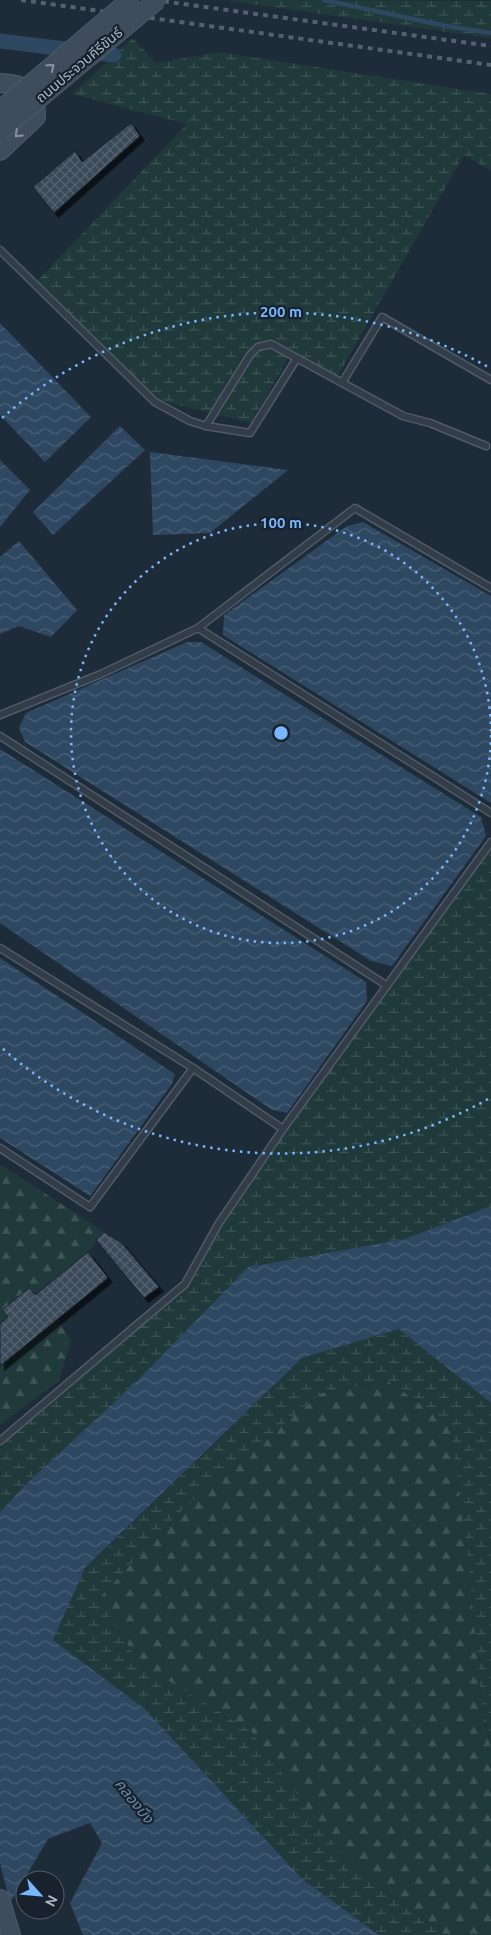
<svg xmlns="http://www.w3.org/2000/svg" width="491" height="1935" viewBox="0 0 491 1935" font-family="Ubuntu,'Noto Sans Thai',sans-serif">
	<defs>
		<pattern id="forest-firs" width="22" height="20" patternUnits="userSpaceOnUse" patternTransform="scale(1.25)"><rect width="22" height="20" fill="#20393a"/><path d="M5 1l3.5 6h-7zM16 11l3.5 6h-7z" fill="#3e5455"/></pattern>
		<pattern id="wetland-marsh" width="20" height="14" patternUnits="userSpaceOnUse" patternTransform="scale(1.25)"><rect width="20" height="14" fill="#20393a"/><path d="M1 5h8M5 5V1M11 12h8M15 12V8" fill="none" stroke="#3e5455"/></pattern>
		<pattern id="water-waves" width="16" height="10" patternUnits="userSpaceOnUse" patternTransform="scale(1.25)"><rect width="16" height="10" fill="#2f4862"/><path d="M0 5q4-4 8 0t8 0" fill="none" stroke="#4a6077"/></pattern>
		<pattern id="building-cross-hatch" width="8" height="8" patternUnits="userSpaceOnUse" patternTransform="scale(1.25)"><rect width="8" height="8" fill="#3a4a59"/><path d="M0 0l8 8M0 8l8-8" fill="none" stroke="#54626f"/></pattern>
		<filter id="shadow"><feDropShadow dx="4.5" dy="4.5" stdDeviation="0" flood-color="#0009"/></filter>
	</defs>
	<rect width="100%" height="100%" fill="#1e2b39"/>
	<g fill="url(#forest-firs)">
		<path d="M0 1164 104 1232 88 1252 108 1278 58 1319 71 1341 59 1381 0 1425Z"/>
		<path d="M388 1381 450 1425 467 1550 482 1706 491 1750V1935H445L345 1859 251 1731 139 1663 99 1598 184 1508 321 1393Z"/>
	</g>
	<g fill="url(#wetland-marsh)">
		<path d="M222 0 491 1V38Z"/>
		<path d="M133 38 156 63 219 52 491 94V171L464 155 336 379 289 357 251 423 161 401 34 284 187 124 72 94Z"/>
		<path d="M491 842V1206L405 1239 248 1267 138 1380 24 1486 0 1512V1439L185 1284 219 1223Z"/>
		<path d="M399 1329 491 1403V1749L482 1706 467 1550 450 1425 388 1381 321 1393 184 1508 99 1598 139 1663 251 1731 345 1859 445 1935H379L301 1878 145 1709 53 1640 85 1569 302 1358Z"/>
	</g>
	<g fill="url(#water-waves)">
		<path d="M0 323 91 417 45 462 0 415Z"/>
		<path d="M120 426 145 450 53 535 33 512Z"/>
		<path d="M150 452 288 470 210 533 153 535Z"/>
		<path d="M0 460 30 490 0 527Z"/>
		<path d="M363 522 491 596V803L223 635 224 615 347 526Z"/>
		<path d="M19 541 77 610 51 637 19 626 0 634V557Z"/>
		<path d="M187 642H201L481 817 486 836 392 966 371 961 25 742 19 728 26 713Z"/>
		<path d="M0 749 366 982 367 1001 287 1113 272 1110 0 923Z"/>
		<path d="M0 958 175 1074 172 1084 90 1196 0 1138Z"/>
		<path d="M491 1206V1403L399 1329 302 1358 85 1568 53 1640 145 1709 301 1878 379 1935H83L70 1903 102 1843 90 1823 48 1839 10 1903 0 1863V1512L24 1486 138 1380 248 1267 405 1239Z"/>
	</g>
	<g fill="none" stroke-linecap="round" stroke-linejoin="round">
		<path stroke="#2f4862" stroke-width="4.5" d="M324 0 446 26 491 33"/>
		<path stroke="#2f4862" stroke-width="15" d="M0 41 114 55"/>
	</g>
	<g fill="url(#building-cross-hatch)" stroke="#19242f" filter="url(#shadow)">
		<path d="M131 123 140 136 54 213 33 187 75 151 82 162Z"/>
		<path d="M104 1232 122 1243 159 1287 144 1298 96 1240Z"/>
		<path d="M88 1252 108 1278 0 1366V1324L8 1317 2 1310 29 1288 35 1295Z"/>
	</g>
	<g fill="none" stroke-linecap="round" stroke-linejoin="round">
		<g stroke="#4f5b67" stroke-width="9">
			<g id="lane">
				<path d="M0 250 155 402 190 421 206 426 250 433 297 358"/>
				<path d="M342 383 382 317 491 380"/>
				<path d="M206 426 250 355 258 347 271 344 403 416 430 423 486 446"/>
				<path d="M198 628 491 813"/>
				<path d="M0 715 101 674 198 628 355 508 491 588"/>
				<path d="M0 736 386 985"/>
				<path d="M0 948 193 1068"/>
				<path d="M0 1148 90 1207 193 1068 283 1129"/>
				<path d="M0 1441 185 1284 219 1223 283 1129 491 842"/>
			</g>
		</g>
		<g stroke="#4f5b67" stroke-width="20">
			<g id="secondary">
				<path d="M0 83C20 84 21 85 35 100L36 117 0 151"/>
				<path d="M0 1899 11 1935"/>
			</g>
		</g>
		<use href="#lane" stroke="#323d49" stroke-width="6"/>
		<use href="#secondary" stroke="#3f4c5c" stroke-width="18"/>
		<g stroke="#536271" stroke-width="4" stroke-dasharray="5 5" stroke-linecap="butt">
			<path d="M21 0 491 65"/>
			<path d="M154 0 491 46"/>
		</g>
		<g stroke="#4f5b67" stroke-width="20" stroke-linecap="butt">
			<g id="secondary-bridge">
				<path d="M0 110 130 0"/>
				<path d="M0 131 157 0"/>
			</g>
		</g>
		<use href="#secondary-bridge" stroke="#3f4c5c" stroke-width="18"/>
	</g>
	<defs><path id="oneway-chevron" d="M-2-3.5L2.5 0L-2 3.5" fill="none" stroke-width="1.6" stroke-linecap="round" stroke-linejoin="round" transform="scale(1.25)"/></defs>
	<g stroke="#8692a1">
		<use href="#oneway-chevron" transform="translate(51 67) rotate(-40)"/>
		<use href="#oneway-chevron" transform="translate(18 134) rotate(137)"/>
	</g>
	<g fill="none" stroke="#78b6ff" stroke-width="2.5" stroke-dasharray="2.5 5">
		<path d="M491 735A210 210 0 1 1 491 731"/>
		<path d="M488 1099A421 421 0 0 1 2 1048M2 418A421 421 0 0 1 488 367"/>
	</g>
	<g text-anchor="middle" stroke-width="4.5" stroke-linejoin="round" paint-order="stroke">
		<g font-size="14" fill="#acb8c6" stroke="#18222d">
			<text transform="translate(79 65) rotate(-40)" y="5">ถนนประจวบคีรีขันธ์</text>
		</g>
		<g font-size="15" font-style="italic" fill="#698bad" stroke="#18222d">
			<text transform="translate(134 1801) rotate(51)" y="5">คลองบึง</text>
		</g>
	</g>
	<circle cx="281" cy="733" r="8" fill="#78b6ff" stroke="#18222d" stroke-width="2.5"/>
	<g font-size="15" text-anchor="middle" font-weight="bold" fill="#78b6ff" stroke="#18222d" stroke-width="4.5" stroke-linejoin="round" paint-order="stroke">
		<text x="281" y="317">200 m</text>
		<text x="281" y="528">100 m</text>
	</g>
	<g transform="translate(40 1895) rotate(117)"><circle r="24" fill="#18222d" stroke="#535e6a"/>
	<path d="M0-4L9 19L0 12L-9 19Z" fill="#78b6ff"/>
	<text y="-8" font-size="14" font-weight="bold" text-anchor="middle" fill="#acb8c6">N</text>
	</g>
</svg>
